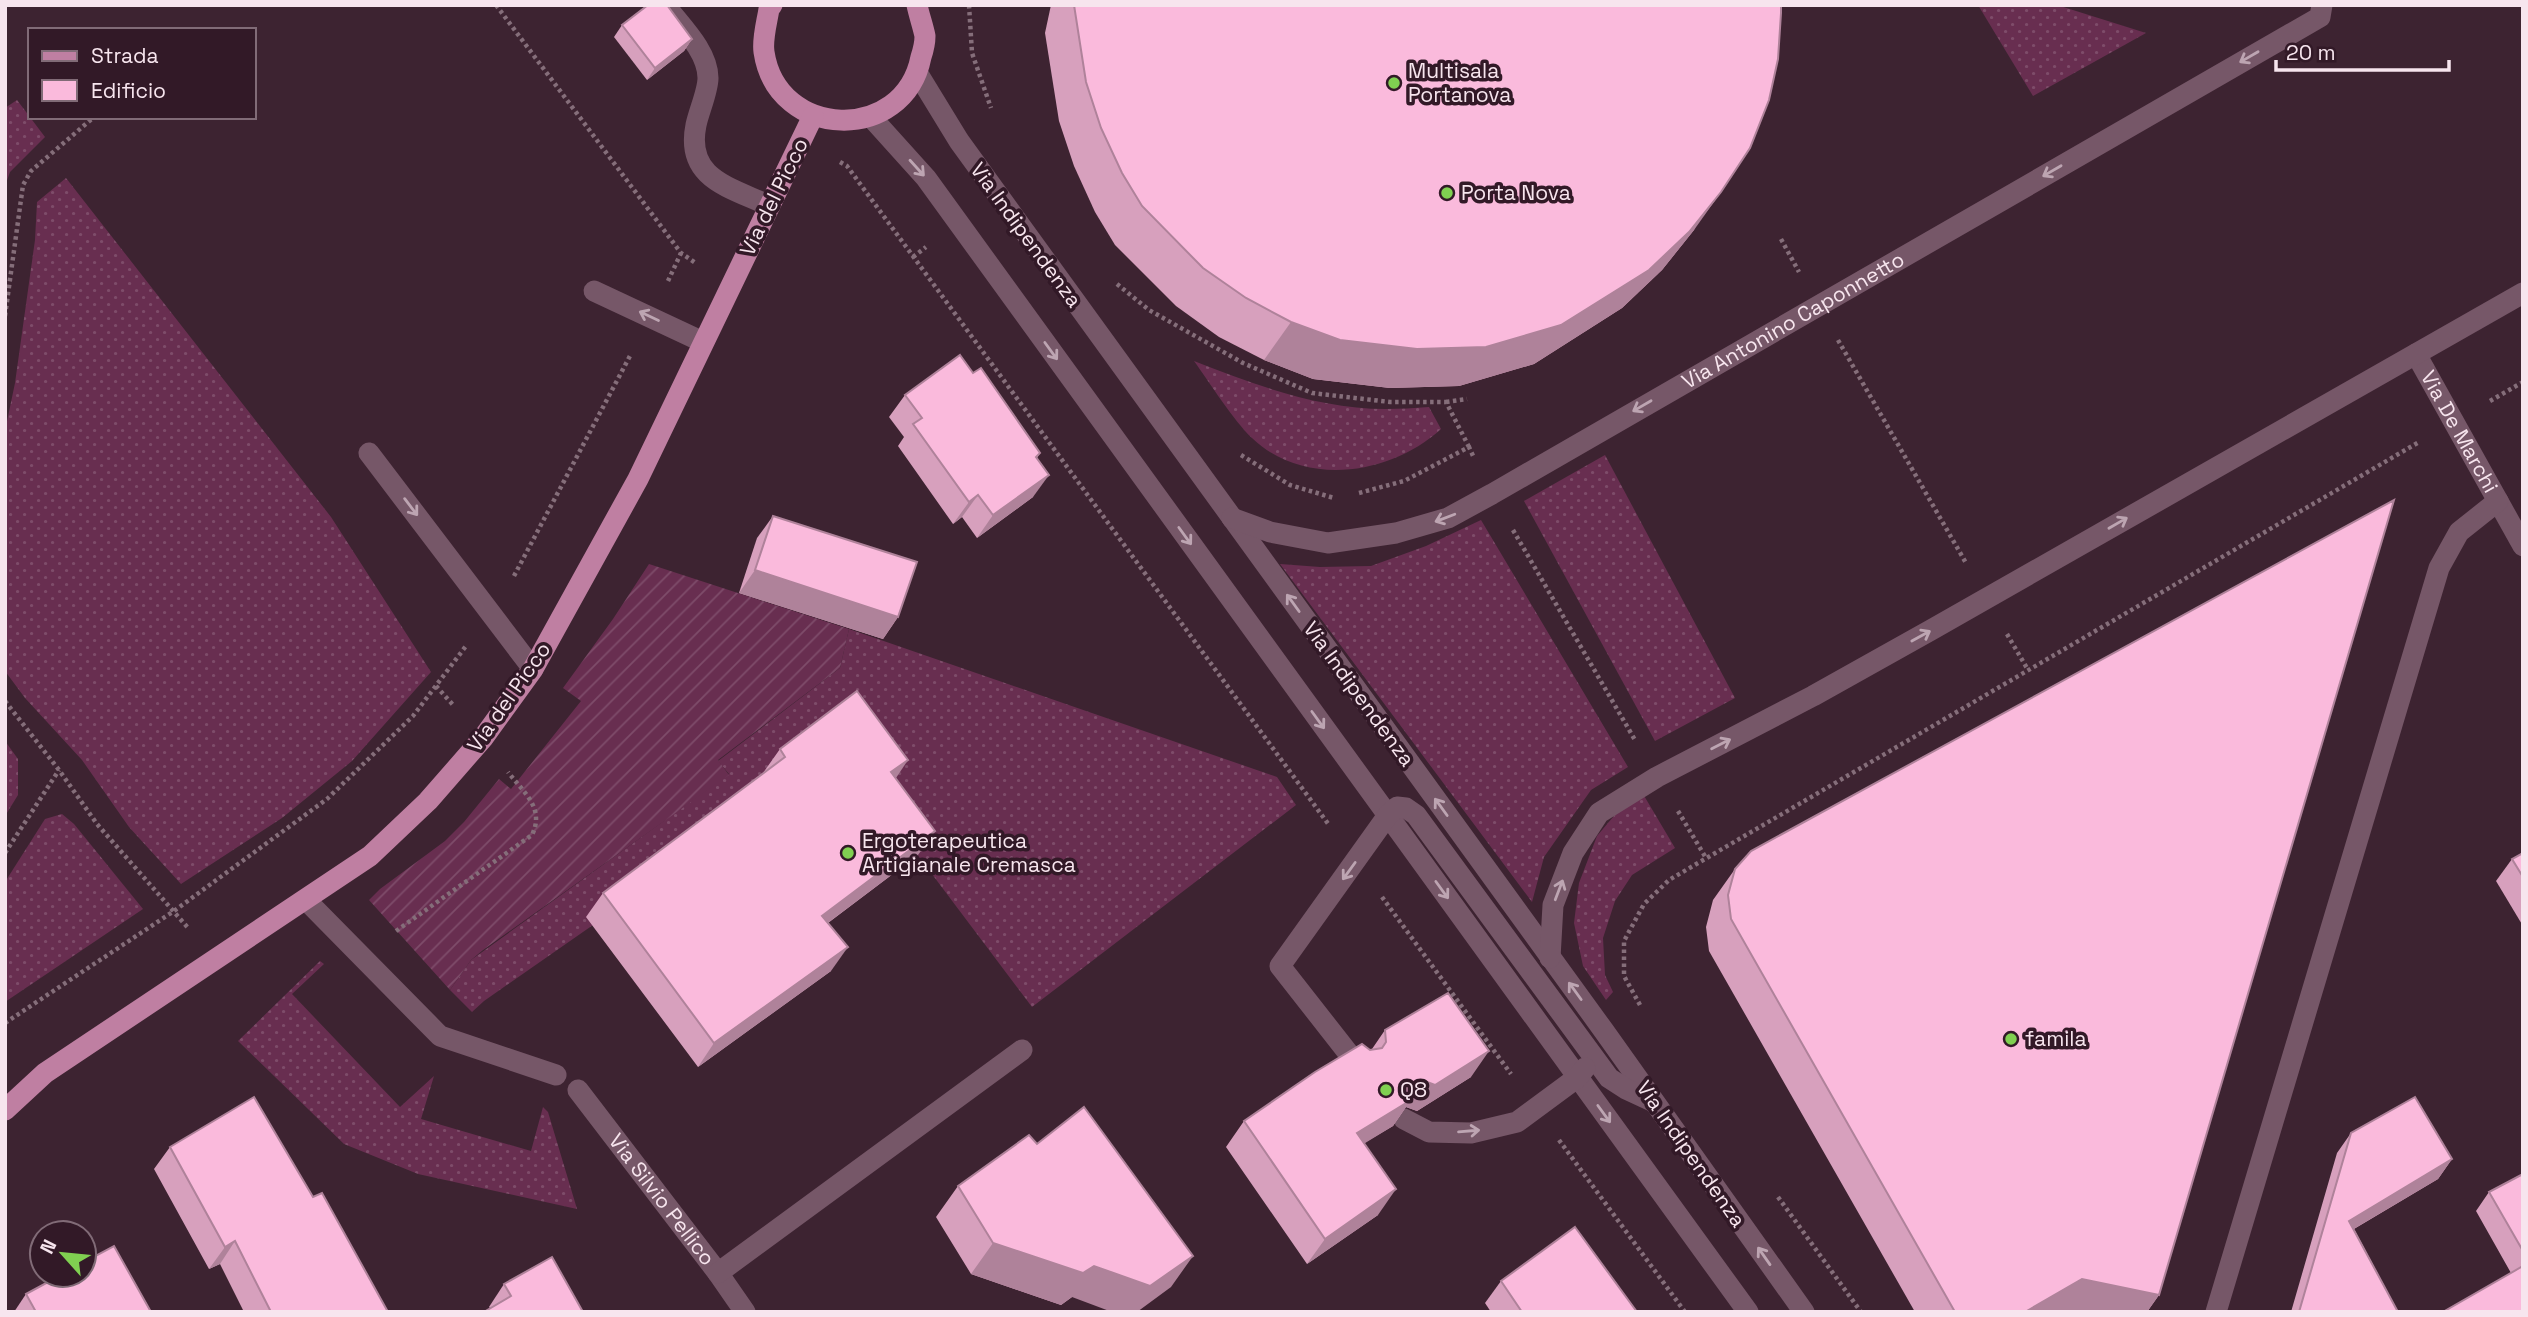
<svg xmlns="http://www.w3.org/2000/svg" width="2528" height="1317" viewBox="0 0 2528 1317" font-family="'Space Grotesk',sans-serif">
	<defs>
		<pattern id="grass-dots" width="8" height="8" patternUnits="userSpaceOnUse" patternTransform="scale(1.75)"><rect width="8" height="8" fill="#682e50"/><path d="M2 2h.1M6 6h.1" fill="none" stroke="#7e4c6a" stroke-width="1.8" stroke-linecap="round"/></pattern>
		<pattern id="garden-furrows" width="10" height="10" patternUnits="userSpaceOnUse" patternTransform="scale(1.75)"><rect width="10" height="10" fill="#682e50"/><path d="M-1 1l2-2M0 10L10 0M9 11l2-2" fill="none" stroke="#7e4c6a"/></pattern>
	</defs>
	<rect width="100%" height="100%" fill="#3d2331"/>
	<g fill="url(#grass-dots)">
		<path d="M1978 5H2057L2146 33 2033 96Z"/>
		<path d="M17 100 45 137 10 172 5 186V108Z"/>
		<path d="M66 178 331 517 431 672 352 761 282 818 181 884 129 827 82 760 25 698 5 671V431L15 383 35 240 37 202Z"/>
		<path d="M1194 361C1255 385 1319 409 1386 409 1400 409 1414 408 1429 407L1441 429C1391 475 1304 488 1252 438 1233 420 1210 383 1194 361Z"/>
		<path d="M1605 455 1735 698 1655 741 1524 501Z"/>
		<path d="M1481 520 1628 767 1591 790 1544 857 1532 902 1280 564 1320 567 1371 566 1426 546Z"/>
		<path d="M849 629 1277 777 1296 805 1032 1007 874 797 768 781 587 916 593 925 484 1001 472 1012 450 990 471 960 729 774 718 761 840 668Z"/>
		<path d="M5 741 18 759V795L5 816Z"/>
		<path d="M1643 794 1675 848 1632 875 1615 901 1603 938 1605 975 1613 992 1606 1000 1583 966 1574 923 1579 883 1597 836 1619 810Z"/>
		<path d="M62 814 74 824 143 909 5 1002V882L45 819Z"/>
		<path d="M320 961 324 964 292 994 400 1107 434 1076 421 1119 531 1151 543 1107 548 1112 577 1209 418 1174 344 1144 238 1041Z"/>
	</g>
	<path fill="url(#garden-furrows)" d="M649 564 849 629 840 668 718 760 729 775 483 950 471 960 450 990 369 900 380 889 445 841 464 822 499 779 511 789 581 701 563 688 613 619Z"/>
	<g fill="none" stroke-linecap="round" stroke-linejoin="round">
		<g stroke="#856e7a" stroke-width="4.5" stroke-dasharray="3.5 3.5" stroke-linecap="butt">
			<path d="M496 5 681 253 697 264"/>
			<path d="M969 5 972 53 991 108"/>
			<path d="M840 162 847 166 1329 825"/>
			<path d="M1781 239 1799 272"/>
			<path d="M913 257 926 247"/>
			<path d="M668 281 681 253"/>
			<path d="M1117 284 1149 310 1243 363 1312 393 1390 402H1446L1469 447"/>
			<path d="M5 316 23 185 31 171 94 117"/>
			<path d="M1838 340 1966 563"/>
			<path d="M2490 401 2523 382"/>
			<path d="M1446 402 1467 399"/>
			<path d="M1241 455 1290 485 1334 498"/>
			<path d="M1359 493 1404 481 1469 447 1474 458"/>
			<path d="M1513 530 1635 740"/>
			<path d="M514 576 631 354"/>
			<path d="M2007 634 2028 670"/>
			<path d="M436 686 454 706"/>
			<path d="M5 701 59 770 97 824 189 929"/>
			<path d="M1678 811 1706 858"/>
			<path d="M5 853 59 770"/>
			<path d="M1382 897 1511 1074"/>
			<path d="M396 931 532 835C545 808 524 793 508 772"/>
			<path d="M1640 1005 1624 976V941L1644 904 1669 880 2419 442"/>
			<path d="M5 1023 174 911 327 799 413 716 466 646"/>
			<path d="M1559 1140 1685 1312"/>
			<path d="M1778 1197 1861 1312"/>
		</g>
		<g stroke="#765768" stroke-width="21">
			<path d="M665 5C680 25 708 51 708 78 708 91 699 111 696 125 685 179 730 187 770 206"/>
			<path d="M918 74 959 141 1604 1031 1804 1312"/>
			<path d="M871 117 926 178 1748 1312"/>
			<path d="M594 291 703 342"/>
			<path id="s1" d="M2416 354 2523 546"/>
			<path d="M369 453 533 669"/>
			<path id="s2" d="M1232 518 1270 532 1328 543 1396 533 1448 518 1492 494 2320 17 2322 5"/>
			<path d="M306 900 440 1036 556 1075"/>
			<path d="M1550 958 1553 905 1573 853 1599 813 1657 777 1813 696 1931 630 2523 293"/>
			<path d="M1356 1063 1280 966 1388 815 1397 807 1406 808 1416 815 1609 1078 1626 1089 1654 1102"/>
			<path id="s3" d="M578 1090 718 1273 745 1312"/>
			<path d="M1404 1119 1429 1132 1471 1133 1517 1122 1578 1077 1585 1068"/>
			<path d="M718 1273 1022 1050"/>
			<path d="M2216 1312 2439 568 2459 532 2498 501"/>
		</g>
		<g stroke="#bf7fa2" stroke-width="21">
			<path d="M772 5 769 9C767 22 762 39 764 52 777 140 904 144 921 57 923 51 925 43 925 36 923 26 919 15 917 5"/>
			<path d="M5 1110 45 1073 370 856 428 801 483 738 533 669 638 479 813 116"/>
		</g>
	</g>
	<g fill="#d7a0bd">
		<path d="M1051 5H1781L1694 230 1662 270 1622 308 1534 364 1459 386 1390 388 1313 379 1264 360 1219 337 1176 306 1115 245 1095 212 1074 166 1059 121 1045 33Z"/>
		<path d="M622 25 692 39 684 51 647 80 614 37Z"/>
		<path d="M973 373 1040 453 1037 458 1033 497 977 538 962 517 953 524 898 446 904 437 889 417 905 395Z"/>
		<path d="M773 516 898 617 883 639 739 593 757 538Z"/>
		<path d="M780 749 896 778 918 855 828 923 831 971 698 1067 586 917 603 893 763 773Z"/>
		<path d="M2523 853V926L2496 881 2512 859Z"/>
		<path d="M1735 869 2159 1295 2147 1312H2065L2060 1311 2059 1312H1915L1709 951 1706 927 1713 900Z"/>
		<path d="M1385 1030 1471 1077 1417 1111 1406 1107 1393 1126 1364 1143 1378 1215 1307 1264 1226 1147 1244 1121 1372 1049Z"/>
		<path d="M2351 1133 2452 1159 2438 1179 2354 1229 2398 1312H2291L2337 1153Z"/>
		<path d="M170 1147 313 1197 388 1312H244L220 1264 209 1269 154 1169Z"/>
		<path d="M2523 1174V1312L2511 1273 2476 1211 2489 1192Z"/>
		<path d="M958 1186 1171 1287 1072 1297 1061 1305 971 1274 936 1217Z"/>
		<path d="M1501 1281 1637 1312H1491L1485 1303Z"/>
		<path d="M504 1284 583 1312 490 1308 489 1307Z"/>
		<path d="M26 1294 151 1312H14Z"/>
	</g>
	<g fill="#af829a">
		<path d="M692 39 684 51 647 80 655 68Z"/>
		<path d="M1721 192 1694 230 1662 270 1622 308 1534 364 1459 386 1390 388 1313 379 1264 360 1291 322Z"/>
		<path d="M1049 475 1033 497 977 538 993 515Z"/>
		<path d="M978 495 962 517 953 524 969 502Z"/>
		<path d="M755 570 898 617 883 639 739 593Z"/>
		<path d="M908 760 892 784 891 772Z"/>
		<path d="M935 831 918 855 805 940 822 916Z"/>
		<path d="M848 947 831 971 698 1067 714 1043Z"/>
		<path d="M1489 1051 1471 1077 1417 1111 1406 1107 1393 1126 1339 1159 1357 1133 1416 1082Z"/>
		<path d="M2452 1159 2438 1179 2335 1240 2349 1221Z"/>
		<path d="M1396 1189 1378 1215 1307 1264 1325 1239Z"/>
		<path d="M235 1241 220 1264 209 1269 225 1247Z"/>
		<path d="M993 1243 1094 1266 1193 1256 1171 1287 1137 1312H1112L1072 1297 1061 1305 971 1274Z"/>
		<path d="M2082 1279 2159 1295 2147 1312H2065L2060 1311 2059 1312H2025Z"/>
	</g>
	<g fill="#fabadc" stroke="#af829a" stroke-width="2">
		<path d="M648 5H667L692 39 655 68 622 25Z"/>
		<path d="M1074 5H1781V13L1778 59 1769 100 1750 148 1721 192 1689 232 1649 270 1561 325 1486 347 1417 349 1340 340 1291 322 1246 298 1203 268 1142 206 1122 173 1101 128 1086 82Z"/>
		<path d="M960 355 973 373 981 368 1040 453 1036 457 1049 475 993 515 978 495 969 502 913 424 922 418 905 395Z"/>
		<path d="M2394 500 2159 1295 2082 1279 2025 1312H1955L1731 919 1728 895 1735 869 1751 851Z"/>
		<path d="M773 516 917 562 898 617 755 570Z"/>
		<path d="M857 691 908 760 891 772 935 831 822 916 848 947 714 1043 603 893 785 757 780 749Z"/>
		<path d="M2523 853V877L2512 859Z"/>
		<path d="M1448 993 1489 1051 1435 1085 1422 1080 1416 1082 1410 1088 1411 1100 1357 1133 1396 1189 1325 1239 1244 1121 1315 1072 1362 1044 1370 1050 1382 1048 1386 1042 1385 1030Z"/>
		<path d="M254 1097 313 1197 322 1193 388 1312H271L235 1241 225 1247 170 1147Z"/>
		<path d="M2415 1097 2452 1159 2349 1221 2398 1312H2299L2351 1133Z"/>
		<path d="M1084 1107 1193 1256 1150 1286 1094 1266 1083 1273 993 1243 958 1186 1029 1135 1037 1144Z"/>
		<path d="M2523 1174V1251L2489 1192Z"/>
		<path d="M1575 1227 1637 1312H1522L1501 1281Z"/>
		<path d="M114 1246 151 1312H36L26 1294 61 1275H84V1262Z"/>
		<path d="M552 1257 583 1312H484L511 1296 504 1284Z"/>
		<path d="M2523 1266V1312H2443Z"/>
	</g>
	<defs><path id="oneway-shaft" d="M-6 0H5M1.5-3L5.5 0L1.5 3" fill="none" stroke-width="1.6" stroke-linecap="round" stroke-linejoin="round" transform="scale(1.75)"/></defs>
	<g stroke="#bda5b2">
		<use href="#oneway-shaft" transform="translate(2249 57) rotate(150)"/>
		<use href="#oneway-shaft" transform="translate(917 168) rotate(48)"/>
		<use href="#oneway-shaft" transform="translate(2052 171) rotate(150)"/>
		<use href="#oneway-shaft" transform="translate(649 316) rotate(-155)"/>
		<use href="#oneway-shaft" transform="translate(1051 351) rotate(54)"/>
		<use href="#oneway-shaft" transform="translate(1642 406) rotate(150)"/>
		<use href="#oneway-shaft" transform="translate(411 507) rotate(53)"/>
		<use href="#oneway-shaft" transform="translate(1445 518) rotate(159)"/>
		<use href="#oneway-shaft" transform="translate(2118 523) rotate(-30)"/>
		<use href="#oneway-shaft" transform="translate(1185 536) rotate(54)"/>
		<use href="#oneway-shaft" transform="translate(1293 603) rotate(-126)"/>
		<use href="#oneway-shaft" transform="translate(1921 636) rotate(-29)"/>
		<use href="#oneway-shaft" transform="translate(1318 720) rotate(54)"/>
		<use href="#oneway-shaft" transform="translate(1721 744) rotate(-27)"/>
		<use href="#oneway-shaft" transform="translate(1441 807) rotate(-126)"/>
		<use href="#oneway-shaft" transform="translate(1349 871) rotate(126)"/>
		<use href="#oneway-shaft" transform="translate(1442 890) rotate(54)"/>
		<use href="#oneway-shaft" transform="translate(1559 890) rotate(-69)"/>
		<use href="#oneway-shaft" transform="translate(1575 991) rotate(-126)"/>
		<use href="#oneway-shaft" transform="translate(1604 1114) rotate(54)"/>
		<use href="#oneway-shaft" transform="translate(1469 1131) rotate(-5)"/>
		<use href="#oneway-shaft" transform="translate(1764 1256) rotate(-125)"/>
	</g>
	<g fill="#80d051" stroke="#321927" stroke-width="2.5">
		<circle cx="1394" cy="83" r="7"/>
		<circle cx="1447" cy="193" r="7"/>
		<circle cx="848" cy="853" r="7"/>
		<circle cx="2011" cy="1039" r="7"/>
		<circle cx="1386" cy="1090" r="7"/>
	</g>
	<g text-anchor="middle" stroke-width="7" stroke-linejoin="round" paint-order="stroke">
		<g font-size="21" fill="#f7e5ee" stroke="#321927" text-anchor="start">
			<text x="1408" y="78">Multisala<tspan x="1408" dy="24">Portanova</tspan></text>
			<text x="1461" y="200">Porta Nova</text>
			<text x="862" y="848">Ergoterapeutica<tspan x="862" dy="24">Artigianale Cremasca</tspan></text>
			<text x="2025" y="1046">famila</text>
			<text x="1400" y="1097">Q8</text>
		</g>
		<g font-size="21" fill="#f7e5ee" stroke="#321927">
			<text transform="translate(774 197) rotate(-64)" y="7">Via del Picco</text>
			<text transform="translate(1026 235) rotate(54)" y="7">Via Indipendenza</text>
			<text dy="7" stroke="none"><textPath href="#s2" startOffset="620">Via Antonino Caponnetto</textPath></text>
			<text dy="7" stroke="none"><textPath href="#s1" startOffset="89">Via De Marchi</textPath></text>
			<text transform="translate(1359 694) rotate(54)" y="7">Via Indipendenza</text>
			<text transform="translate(509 697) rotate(-55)" y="7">Via del Picco</text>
			<text transform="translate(1691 1154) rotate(55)" y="7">Via Indipendenza</text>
			<text dy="7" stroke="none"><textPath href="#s3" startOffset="138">Via Silvio Pellico</textPath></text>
		</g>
	</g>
	<rect width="2528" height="1317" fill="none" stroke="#f7e5ee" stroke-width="14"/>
	<rect x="28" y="28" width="228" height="91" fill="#321927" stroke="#816b77" stroke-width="2"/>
	<rect x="42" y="51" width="35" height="10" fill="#bf7fa2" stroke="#816b77" stroke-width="2"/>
	<text x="91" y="63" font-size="21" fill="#f7e5ee">Strada</text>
	<rect x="42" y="80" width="35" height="21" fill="#fabadc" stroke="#816b77" stroke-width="2"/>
	<text x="91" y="98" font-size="21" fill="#f7e5ee">Edificio</text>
	<g transform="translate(63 1254) rotate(297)"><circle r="33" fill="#321927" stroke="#816b77" stroke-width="2"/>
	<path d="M0-5L12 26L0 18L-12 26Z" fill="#80d051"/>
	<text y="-10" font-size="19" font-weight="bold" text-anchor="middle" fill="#f7e5ee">N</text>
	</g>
	<path d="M2276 60v10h173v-10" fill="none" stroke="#f7e5ee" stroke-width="3.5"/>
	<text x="2286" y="60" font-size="21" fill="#f7e5ee" stroke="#321927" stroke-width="5" paint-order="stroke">20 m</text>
</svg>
